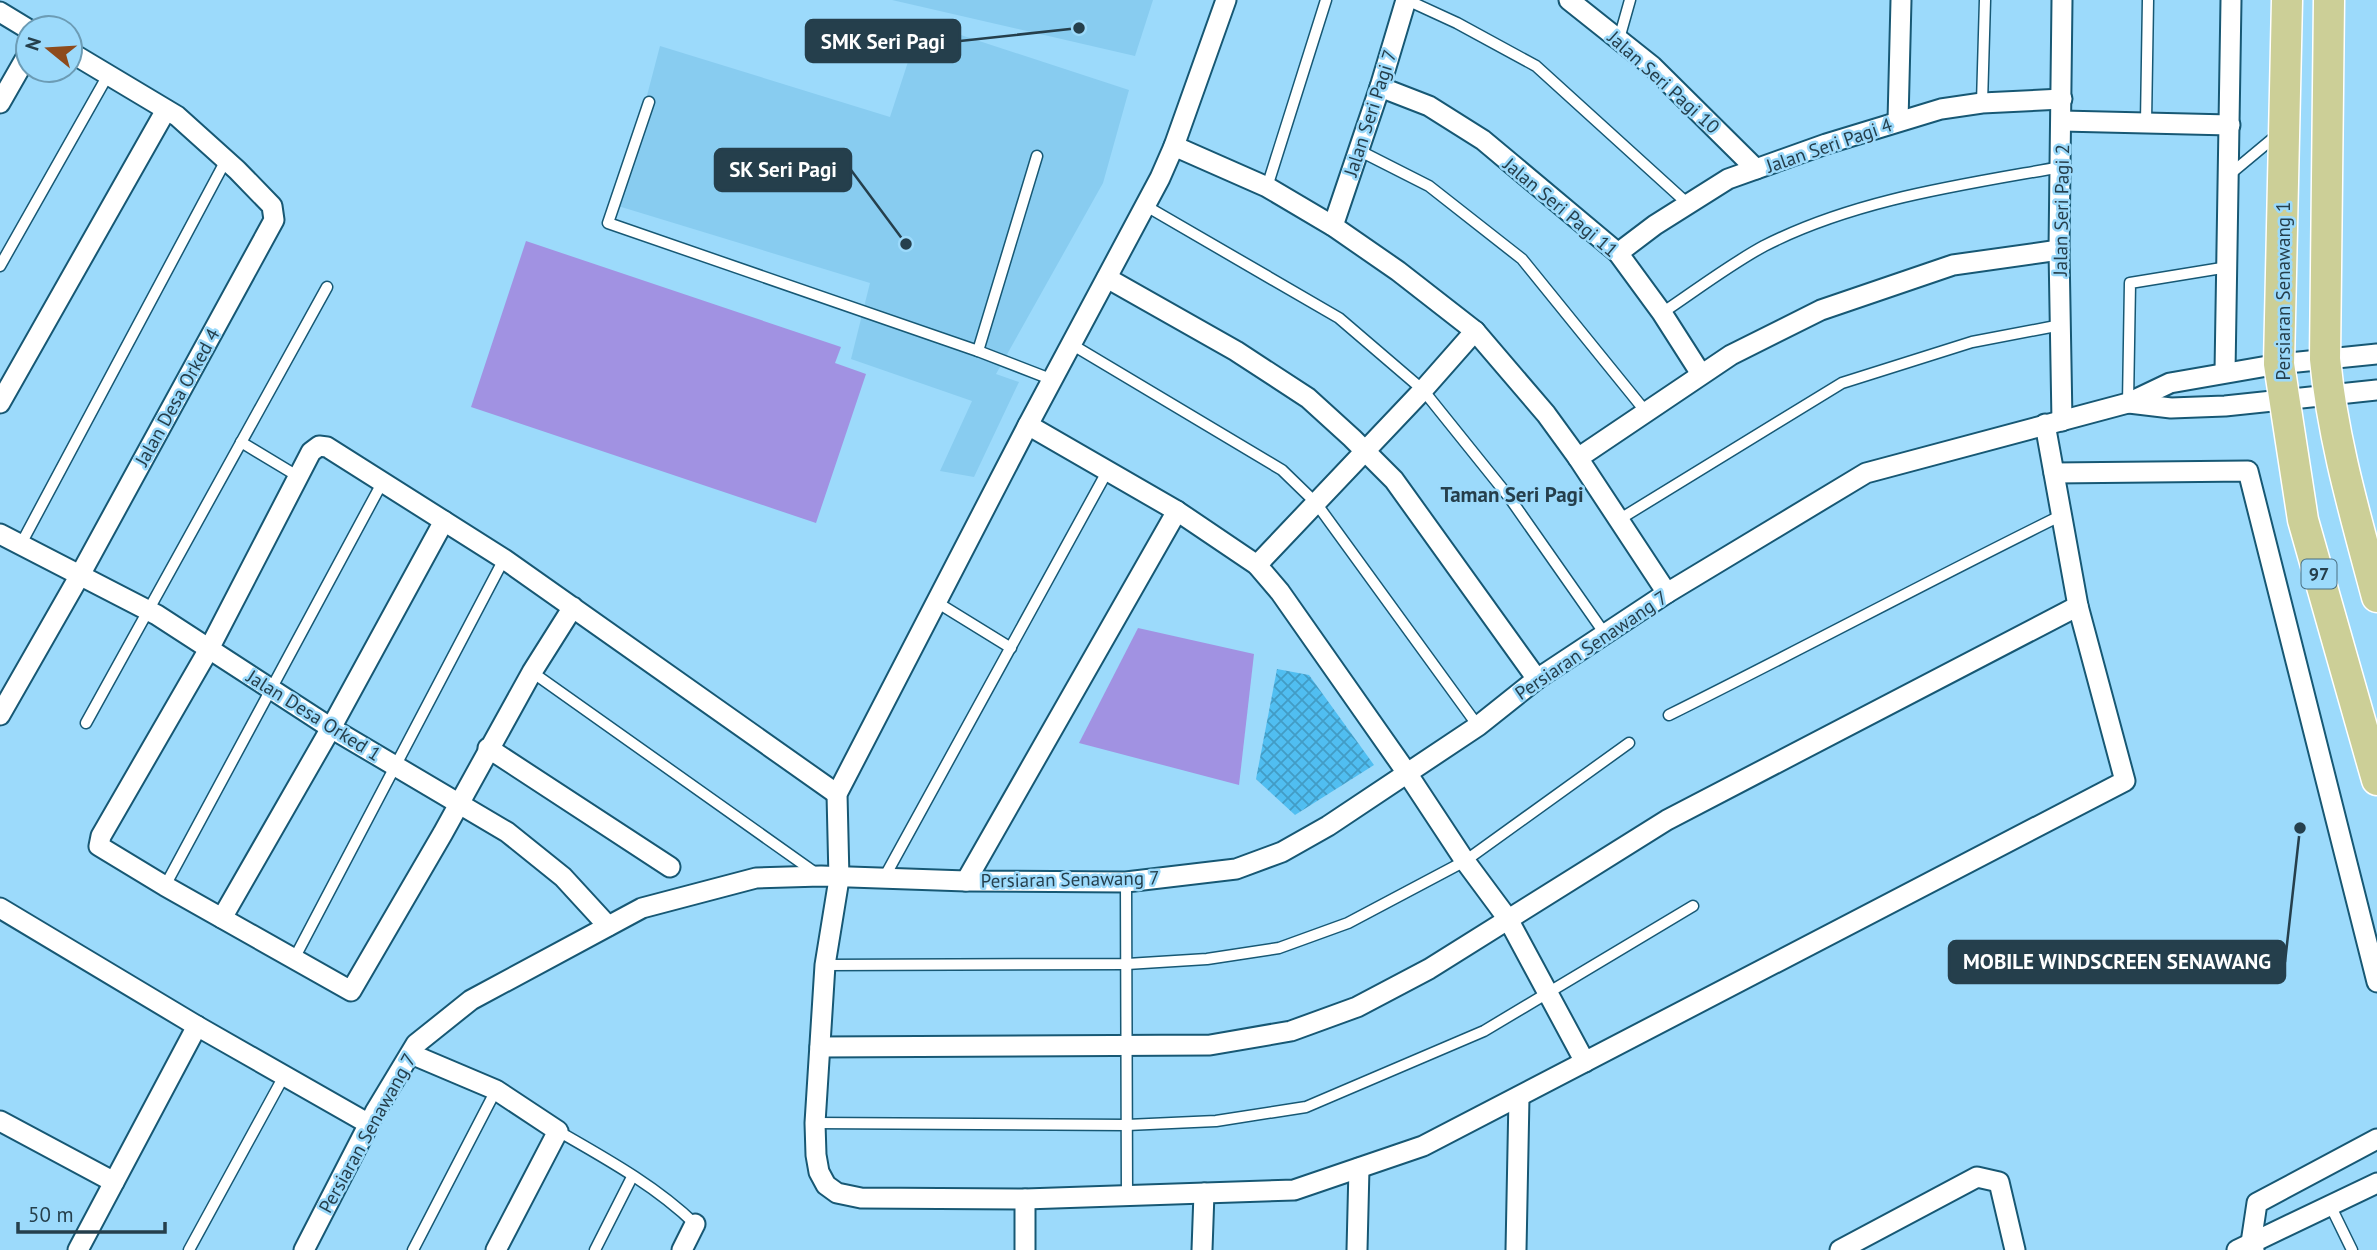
<svg xmlns="http://www.w3.org/2000/svg" width="2377" height="1250" viewBox="0 0 2377 1250" font-family="'PT Sans',sans-serif">
	<defs>
		<pattern id="building-cross-hatch" width="8" height="8" patternUnits="userSpaceOnUse" patternTransform="scale(1.75)"><rect width="8" height="8" fill="#50bef1"/><path d="M0 0l8 8M0 8l8-8" fill="none" stroke="#429cc5"/></pattern>
	</defs>
	<rect width="100%" height="100%" fill="#9cdafb"/>
	<g fill="#88ccf0">
		<path d="M892 0H1153L1135 56Z"/>
		<path d="M921 22 1129 90 1103 183 996 374 1019 382 974 477 940 471 972 401 851 359 870 283 618 206 660 46 890 117Z"/>
	</g>
	<g fill="#a192e2">
		<path d="M526 241 841 347 835 363 866 374 816 523 471 407Z"/>
		<path d="M1138 628 1254 654 1239 785 1079 743Z"/>
	</g>
	<path fill="url(#building-cross-hatch)" d="M1277 669 1309 675 1374 765 1295 815 1256 779Z"/>
	<g fill="none" stroke-linecap="round" stroke-linejoin="round">
		<g stroke="#175874" stroke-width="13">
			<g id="lane">
				<path d="M1407 0 1457 23 1536 66 1688 204"/>
				<path d="M1619 39 1630 0"/>
				<path d="M649 102 608 223 978 351 1037 156"/>
				<path d="M1982 103 1985 0"/>
				<path d="M2146 122 2148 0"/>
				<path d="M1358 150 1429 186 1522 259 1646 412"/>
				<path d="M2229 175 2277 135"/>
				<path d="M1267 187 1326 0"/>
				<path d="M1146 206 1339 318 1423 390 1509 497 1605 634"/>
				<path d="M0 266 108 75"/>
				<path d="M1662 313C1695 291 1729 265 1764 246 1856 199 1961 185 2061 167"/>
				<path d="M1071 344 1282 470 1316 503 1478 726"/>
				<path d="M978 351 1053 380"/>
				<path d="M2128 403 2130 283 2228 267"/>
				<path d="M241 442 299 477"/>
				<path d="M1620 519 1842 383 1972 342 2061 325"/>
				<path d="M21 544 226 160"/>
				<path d="M938 603 1011 648"/>
				<path d="M532 672 817 874"/>
				<path d="M1669 715C1800 650 1930 580 2062 515"/>
				<path d="M86 723 327 287"/>
				<path d="M884 878 1108 470"/>
				<path d="M1126 882 1127 1195"/>
				<path d="M165 886 382 483"/>
				<path d="M294 959 504 559"/>
				<path d="M825 965 1127 964 1207 959 1279 948 1348 923 1465 861 1629 743"/>
				<path d="M815 1123 1127 1125 1216 1121 1306 1107 1484 1031 1693 906"/>
				<path d="M558 1131C605 1158 656 1186 695 1224"/>
				<path d="M2330 1205 2352 1250"/>
				<path d="M189 1250 284 1076"/>
				<path d="M413 1250 496 1090"/>
				<path d="M595 1250 632 1177"/>
			</g>
		</g>
		<g stroke="#175874" stroke-width="23">
			<g id="street">
				<path d="M1226 0 1174 146 1160 178 1028 425 837 794 839 879 825 965 815 1123 816 1155 819 1172 826 1185 837 1193 861 1198 1025 1199 1294 1190 1423 1146 2125 781 2078 606 2045 424"/>
				<path d="M1569 0 1652 66 1756 169"/>
				<path d="M0 12 28 29"/>
				<path d="M1380 87 1429 106 1483 140 1618 253 1662 313 1701 374"/>
				<path d="M0 103 28 54"/>
				<path d="M1898 121 1901 0"/>
				<path d="M2062 121 2230 125"/>
				<path d="M1174 146 1267 187 1333 226 1398 271 1475 331 1546 414 1578 458 1667 593"/>
				<path d="M1333 226 1380 87 1406 0"/>
				<path d="M1618 253 1655 225 1728 179 1826 144 1941 109 1982 103 2062 99"/>
				<path d="M1107 278 1236 351 1308 398 1352 438 1394 480 1537 679"/>
				<path d="M2225 372 2231 0"/>
				<path d="M0 403 166 110"/>
				<path d="M2129 403 2171 408 2225 406 2377 390"/>
				<path d="M2062 421 2059 250 2062 0"/>
				<path d="M1028 425 1177 511 1257 565 1280 592 1407 773 1465 861 1508 919 1585 1062"/>
				<path d="M1578 458 1731 355 1821 310 1953 265 2059 250"/>
				<path d="M2054 473 2248 471 2377 982"/>
				<path d="M0 534 157 615 331 728 507 832 563 877 608 926"/>
				<path d="M1257 565 1423 390 1475 331"/>
				<path d="M573 607 532 672 443 833 351 991 165 886 99 846 101 836 209 649 311 452 319 446 327 447 504 559 837 794"/>
				<path d="M0 715 80 575 274 220 272 206 237 170 177 116 70 52"/>
				<path d="M488 748 670 867"/>
				<path d="M966 881 1177 511"/>
				<path d="M0 908 197 1026 369 1124"/>
				<path d="M222 918 331 728 444 521"/>
				<path d="M820 1047 1210 1045 1291 1031 1357 1007 1429 969 1667 820 2078 606"/>
				<path d="M411 1054 496 1090 558 1131 496 1250"/>
				<path d="M0 1121 114 1182"/>
				<path d="M78 1250 197 1026"/>
				<path d="M304 1250 375 1112 416 1044 471 1000 642 908 756 878 821 876 966 881 1126 882 1236 869 1282 852 1328 826 1478 726 1537 679 1667 593 1866 473 2128 403 2170 383 2279 364 2377 354"/>
				<path d="M682 1250 695 1224"/>
				<path d="M1025 1250V1199"/>
				<path d="M1202 1250 1204 1193"/>
				<path d="M1357 1250 1359 1168"/>
				<path d="M1516 1250 1519 1097"/>
				<path d="M1840 1250 1977 1177 1999 1182 2015 1250"/>
				<path d="M2237 1250 2377 1183"/>
				<path d="M2254 1250 2251 1243 2257 1203 2377 1139"/>
			</g>
		</g>
		<g stroke="#fff" stroke-width="33">
			<g id="primary">
				<path d="M2287 0 2279 364 2303 520 2377 780"/>
				<path d="M2329 0 2325 359C2333 441 2356 518 2377 597"/>
			</g>
		</g>
		<use href="#lane" stroke="#fff" stroke-width="10"/>
		<use href="#street" stroke="#fff" stroke-width="19"/>
		<use href="#primary" stroke="#cccf97" stroke-width="30"/>
	</g>
	<g text-anchor="middle" stroke-width="5" stroke-linejoin="round" paint-order="stroke">
		<rect fill="#9cdafb" stroke="#496e80" stroke-width="2" x="2301.5" y="559.5" width="35" height="29" rx="5"/>
		<g font-size="18" font-weight="bold" fill="#253f4c">
			<text x="2319" y="580">97</text>
		</g>
		<g font-size="19" fill="#253f4c" stroke="#9cdafb">
			<text transform="translate(1664 82) rotate(42)" y="7">Jalan Seri Pagi 10</text>
			<text transform="translate(1370 113) rotate(-72)" y="7">Jalan Seri Pagi 7</text>
			<text transform="translate(1829 145) rotate(-19)" y="7">Jalan Seri Pagi 4</text>
			<text transform="translate(1561 207) rotate(40)" y="7">Jalan Seri Pagi 11</text>
			<text transform="translate(2061 210) rotate(-89)" y="7">Jalan Seri Pagi 2</text>
			<text transform="translate(2283 291) rotate(-90)" y="7">Persiaran Senawang 1</text>
			<text transform="translate(177 397) rotate(-61)" y="7">Jalan Desa Orked 4</text>
			<text transform="translate(1591 645) rotate(-34)" y="7">Persiaran Senawang 7</text>
			<text transform="translate(314 715) rotate(32)" y="7">Jalan Desa Orked 1</text>
			<text transform="translate(1070 879) rotate(-1)" y="7">Persiaran Senawang 7</text>
			<text transform="translate(367 1133) rotate(-61)" y="7">Persiaran Senawang 7</text>
		</g>
		<g font-size="21" font-weight="bold" fill="#253f4c" stroke="#9cdafb">
			<text x="1512" y="502">Taman Seri Pagi</text>
		</g>
	</g>
	<path fill="none" stroke="#253f4c" stroke-width="2.5" d="M1079 28L960 41M906 244L851 170M2300 828L2285 962"/>
	<g fill="#253f4c" stroke="#9cdafb" stroke-width="2.5">
		<circle cx="1079" cy="28" r="7"/>
		<circle cx="906" cy="244" r="7"/>
		<circle cx="2300" cy="828" r="7"/>
	</g>
	<g fill="#253f4c" stroke="#253f4c" stroke-width="2.5">
		<rect x="806" y="20" width="154" height="42" rx="7"/>
		<rect x="715" y="149" width="136" height="42" rx="7"/>
		<rect x="1949" y="941" width="336" height="42" rx="7"/>
	</g>
	<g font-size="21" text-anchor="middle" font-weight="bold" fill="#fff">
		<text x="883" y="49">SMK Seri Pagi</text>
		<text x="783" y="177">SK Seri Pagi</text>
		<text x="2117" y="969">MOBILE WINDSCREEN SENAWANG</text>
	</g>
	<g transform="translate(49 49) rotate(288)"><circle r="33" fill="#9cdafb" stroke="#6c9cb5" stroke-width="2"/>
	<path d="M0-5L12 26L0 18L-12 26Z" fill="#8e4b1c"/>
	<text y="-10" font-size="19" font-weight="bold" text-anchor="middle" fill="#253f4c">N</text>
	</g>
	<path d="M18 1222v10h147v-10" fill="none" stroke="#253f4c" stroke-width="3.5"/>
	<text x="28" y="1222" font-size="21" fill="#253f4c" stroke="#9cdafb" stroke-width="5" paint-order="stroke">50 m</text>
</svg>
